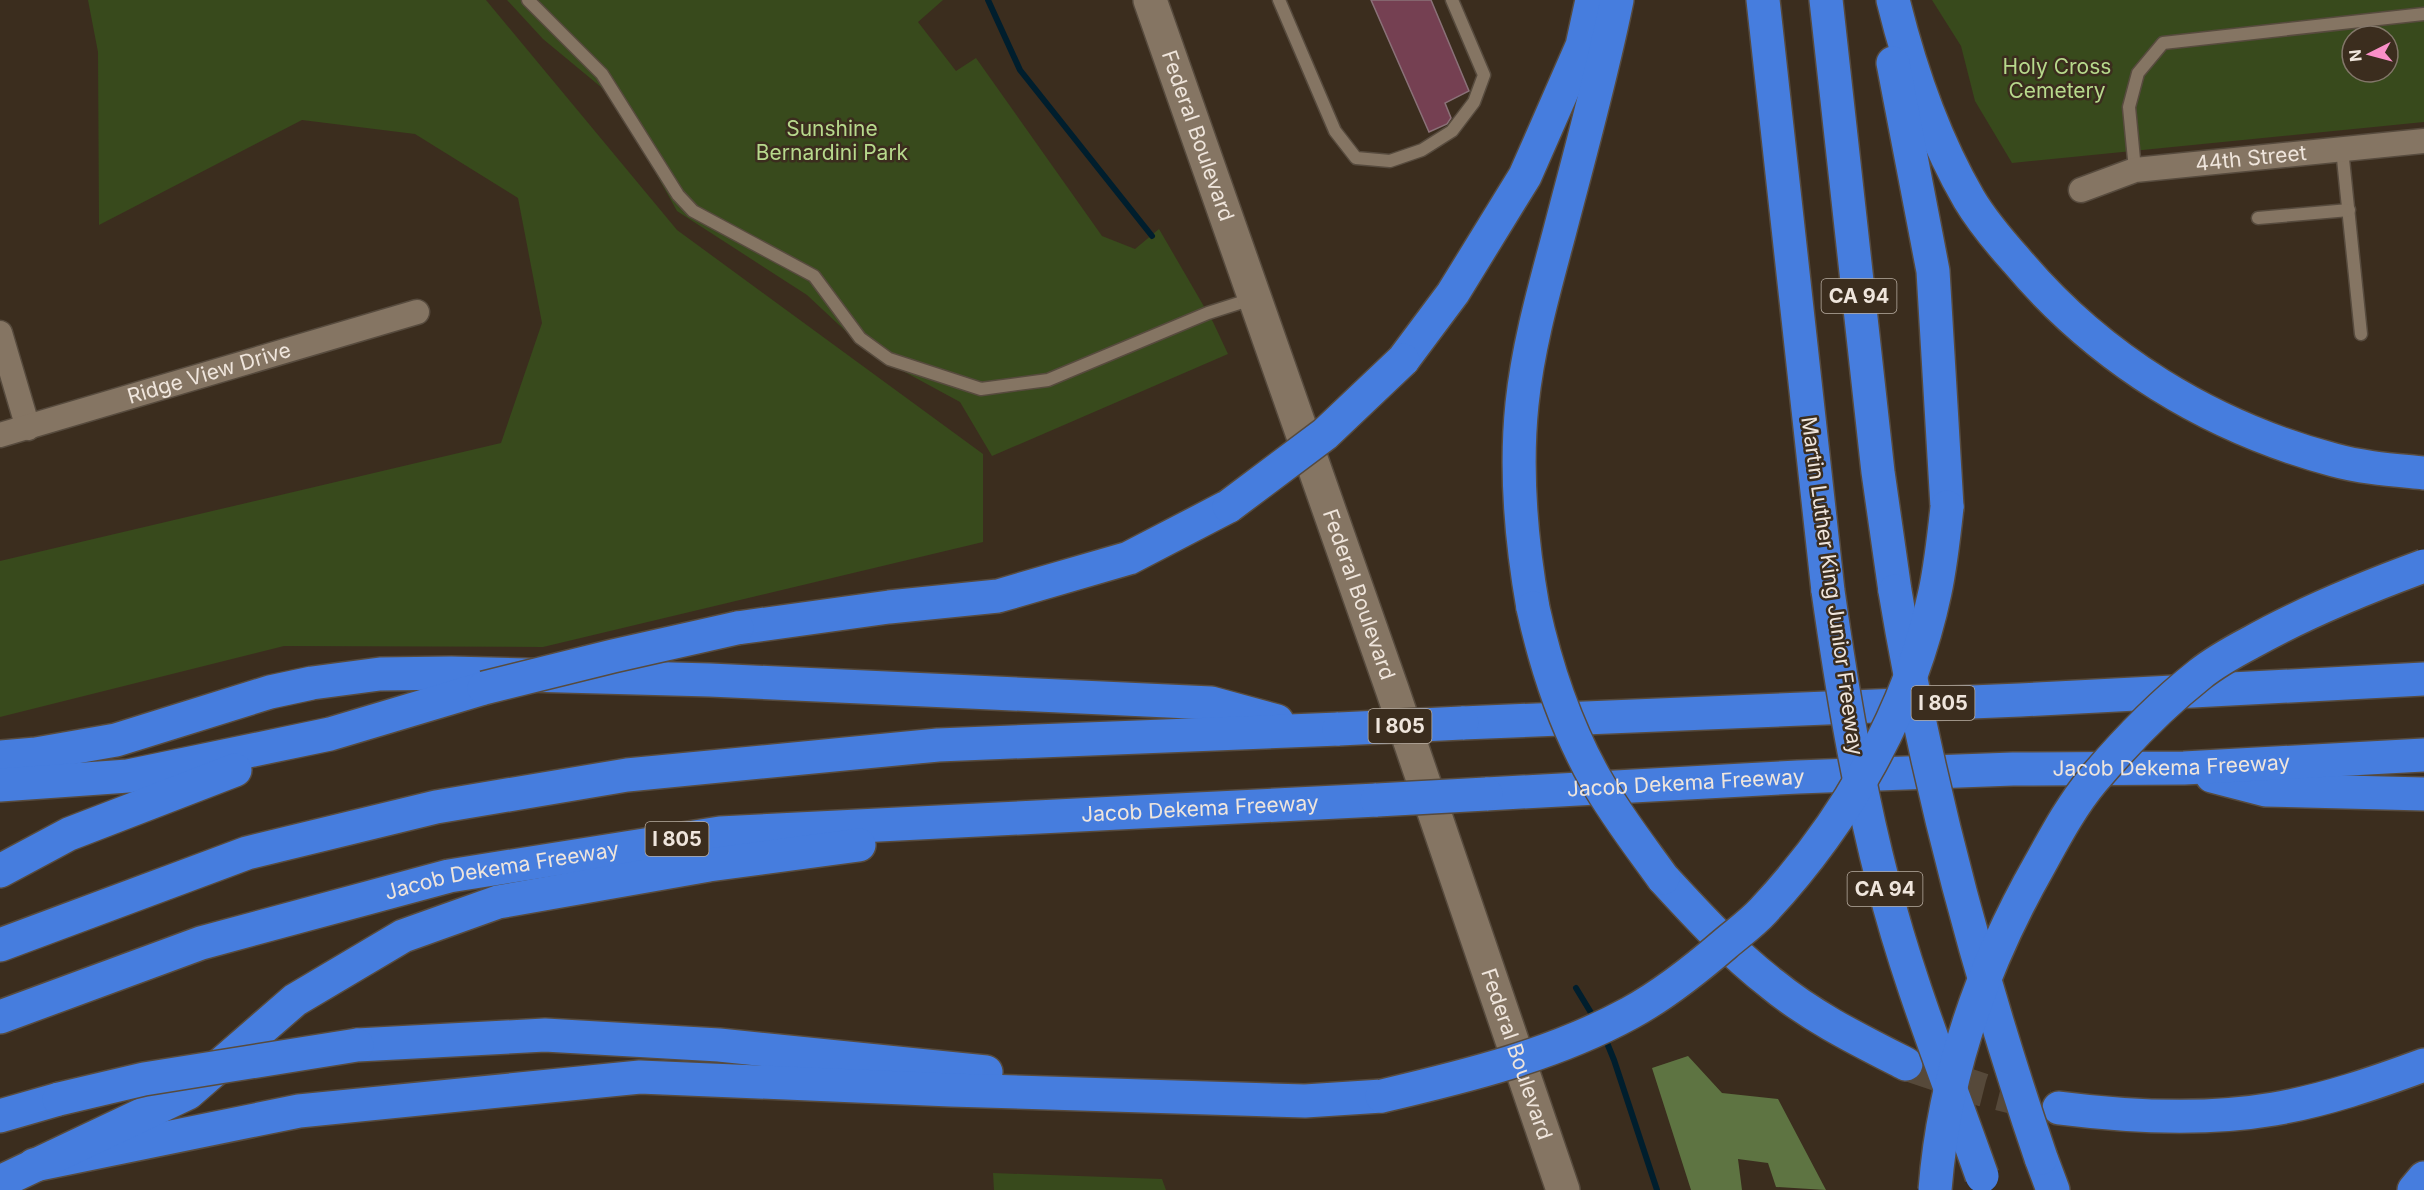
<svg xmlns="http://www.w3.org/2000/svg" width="2424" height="1190" viewBox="0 0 2424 1190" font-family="Inter,sans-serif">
	<rect width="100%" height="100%" fill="#3b2d1e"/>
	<g fill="#384a1c" fill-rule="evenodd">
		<path d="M88 0H486L677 230 983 454V542L543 647 284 646 0 717V561L501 443 542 323 518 198 415 134 302 120 99 225 98 52Z"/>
		<path d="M507 0H943L918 22 956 71 976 58 1102 236 1135 249 1159 229 1213 322 1228 354 992 456 960 402 868 352 807 295 677 211 613 97 543 39Z"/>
		<path d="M1932 0H2424V122L2012 163 1975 101 1961 46ZM2352 36H2388V72H2352Z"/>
		<path d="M993 1173 1162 1179 1166 1190H994Z"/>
	</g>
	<path fill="#5e7442" d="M1688 1056 1722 1093 1778 1099 1826 1190 1776 1187 1768 1163 1738 1159 1742 1190H1691L1652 1068Z"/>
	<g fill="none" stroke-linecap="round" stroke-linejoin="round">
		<g stroke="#001e2d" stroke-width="6">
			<path d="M988 0 1020 70 1152 236"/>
			<path d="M1576 988 1596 1021"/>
			<path d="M1605 1038 1614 1060 1657 1190"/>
		</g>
	</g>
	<path fill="#754052" stroke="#8a7178" stroke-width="1.5" d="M1371 0H1431L1469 91 1445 103 1451 118 1447 124 1429 132Z"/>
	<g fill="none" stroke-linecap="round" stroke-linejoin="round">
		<path stroke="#56493a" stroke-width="33" stroke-dasharray="33 16" stroke-linecap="butt" d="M1906 1064 1983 1090 2047 1106"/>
		<g stroke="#574b3e" stroke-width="15">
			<g id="service">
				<path d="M528 0 602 74 678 195 693 211 814 276 860 338 889 359 981 389 1048 380 1208 313 1255 298"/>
				<path d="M1279 0 1335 131 1356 158 1390 161 1422 150 1452 131 1474 102 1484 75 1452 0"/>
				<path d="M2342 149 2361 334"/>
				<path d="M2135 170 2129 107 2138 73 2163 43 2424 14"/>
				<path d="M2258 218 2349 210"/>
			</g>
		</g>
		<g stroke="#574b3e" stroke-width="27">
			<g id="minor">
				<path id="s1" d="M2081 190 2135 170 2424 141"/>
				<path d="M0 333 28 428"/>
				<path id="s2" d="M0 435 417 312"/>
			</g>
		</g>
		<g stroke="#574b3e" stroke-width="36">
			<g id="secondary">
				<path id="s3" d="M1150 0 1392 689 1563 1190"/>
			</g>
		</g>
		<g stroke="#574b3e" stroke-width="36">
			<g id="motorway">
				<path d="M1763 0 1828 591"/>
				<path d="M1826 0 1878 472 1895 591"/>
				<path d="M1893 0C1910 69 1933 137 1969 199 1982 221 1999 241 2016 260 2099 359 2210 427 2334 460 2363 468 2394 470 2424 473"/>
				<path d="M1893 63 1933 271 1947 507"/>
				<path d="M1403 360 1453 293 1525 176 1582 46 1592 0"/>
				<path d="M1533 608C1521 540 1515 472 1522 404 1528 346 1544 290 1559 234 1579 157 1601 79 1617 0"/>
				<path d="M737 628 889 607 998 596 1129 558 1229 506"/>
				<path d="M1462 723 2020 700 2424 679"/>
				<path d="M0 757 36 754 116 740 270 692 312 683 380 674 451 673 710 680 1211 703 1277 721"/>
				<path d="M2212 776 2266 790 2424 794"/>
				<path d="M0 785 128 776 330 734 484 688"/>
				<path id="s4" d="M1486 794 1798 777 2013 769 2184 768 2424 755"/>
				<path d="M0 871 69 834 235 770"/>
				<path d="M1663 878C1697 915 1732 953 1772 984 1812 1017 1859 1040 1906 1064"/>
				<path d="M0 945 247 853 436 807 627 775 938 745 1339 729"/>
				<path id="s5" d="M0 1017 201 943 449 876 720 833 1377 800"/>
				<path d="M357 1045 545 1035 719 1045 986 1072"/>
				<path d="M2059 1108C2130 1117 2204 1121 2274 1109 2326 1100 2375 1083 2424 1065"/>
				<path d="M0 1116 59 1099"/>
				<path d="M2041 1158 2053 1190"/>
				<path d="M34 1165 299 1111 640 1077 951 1090 1305 1101 1382 1096"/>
				<path d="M0 1182 188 1093 295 1000 403 936 498 902 709 865 859 845"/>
				<path d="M2414 1190 2424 1178"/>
			</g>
		</g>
		<use href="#service" stroke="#857563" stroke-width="12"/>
		<use href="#minor" stroke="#857563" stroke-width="24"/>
		<use href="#secondary" stroke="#857563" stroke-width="33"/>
		<use href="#motorway" stroke="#467dde" stroke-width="33"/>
		<g stroke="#574b3e" stroke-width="36" stroke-linecap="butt">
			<g id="motorway-bridge">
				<path d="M1229 506 1325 434 1403 360"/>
				<path d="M1828 591C1842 689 1858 786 1883 882 1908 982 1948 1079 1982 1176"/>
				<path d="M1895 591C1927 784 1978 973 2041 1158"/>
				<path d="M1533 608C1546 667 1566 727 1596 780 1615 814 1640 846 1663 878"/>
				<path d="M484 688 613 656 737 628"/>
				<path d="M1339 729 1462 723"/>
				<path d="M1377 800 1486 794"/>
				<path d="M1382 1096C1467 1076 1553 1055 1630 1013 1665 994 1696 969 1725 944 1738 933 1752 923 1763 911 1846 822 1910 711 1935 592 1941 564 1944 535 1947 507"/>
				<path d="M59 1099 144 1079 357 1045"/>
				<path d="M1935 1190C1944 1073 1982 966 2040 864 2056 835 2072 805 2093 780 2125 742 2161 705 2200 674 2215 662 2233 652 2250 643 2305 612 2364 588 2424 566"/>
			</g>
		</g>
		<use href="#motorway-bridge" stroke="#467dde" stroke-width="33"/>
	</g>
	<g text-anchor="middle" stroke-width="5" stroke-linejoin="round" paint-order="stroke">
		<g fill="#3b2d1e" stroke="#b9aea3" stroke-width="1.5">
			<rect x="1821.5" y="279" width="75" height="34" rx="4.5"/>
			<rect x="1911.5" y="686" width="63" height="34" rx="4.5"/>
			<rect x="1368.5" y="709" width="63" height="34" rx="4.5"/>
			<rect x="645.5" y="822" width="63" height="34" rx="4.5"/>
			<rect x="1847.5" y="872" width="75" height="34" rx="4.5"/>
		</g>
		<g font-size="20" font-weight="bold" fill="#efe5dc">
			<text x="1859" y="303">CA 94</text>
			<text x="1943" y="710">I 805</text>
			<text x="1400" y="733">I 805</text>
			<text x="677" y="846">I 805</text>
			<text x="1885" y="896">CA 94</text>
		</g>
		<g font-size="21" fill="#b7d98c" stroke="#3b2d1e">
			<text x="2057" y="74">Holy Cross<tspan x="2057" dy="24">Cemetery</tspan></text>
			<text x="832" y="136">Sunshine<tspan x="832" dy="24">Bernardini Park</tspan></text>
		</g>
		<g font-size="21" fill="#efe5dc" stroke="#3b2d1e">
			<text dy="7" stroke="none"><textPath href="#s3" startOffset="144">Federal Boulevard</textPath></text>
			<text dy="7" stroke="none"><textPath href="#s1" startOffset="174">44th Street</textPath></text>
			<text dy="7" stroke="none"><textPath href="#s2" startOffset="218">Ridge View Drive</textPath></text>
			<text transform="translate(1832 586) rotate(82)" y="7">Martin Luther King Junior Freeway</text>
			<text dy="7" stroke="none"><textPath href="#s3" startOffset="630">Federal Boulevard</textPath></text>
			<text dy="7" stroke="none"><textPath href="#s4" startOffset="686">Jacob Dekema Freeway</textPath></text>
			<text dy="7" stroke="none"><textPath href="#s4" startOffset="200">Jacob Dekema Freeway</textPath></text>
			<text dy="7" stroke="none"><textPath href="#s5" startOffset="1226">Jacob Dekema Freeway</textPath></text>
			<text dy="7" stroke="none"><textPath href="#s5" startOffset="524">Jacob Dekema Freeway</textPath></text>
			<text dy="7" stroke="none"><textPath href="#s3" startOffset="1116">Federal Boulevard</textPath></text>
		</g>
	</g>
	<g transform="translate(2370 54) rotate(264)"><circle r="28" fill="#3b2d1e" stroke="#83776a" stroke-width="1.5"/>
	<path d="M0-4.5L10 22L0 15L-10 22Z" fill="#fa8fc8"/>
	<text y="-9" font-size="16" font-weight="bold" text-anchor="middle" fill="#efe5dc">N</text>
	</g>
</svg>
